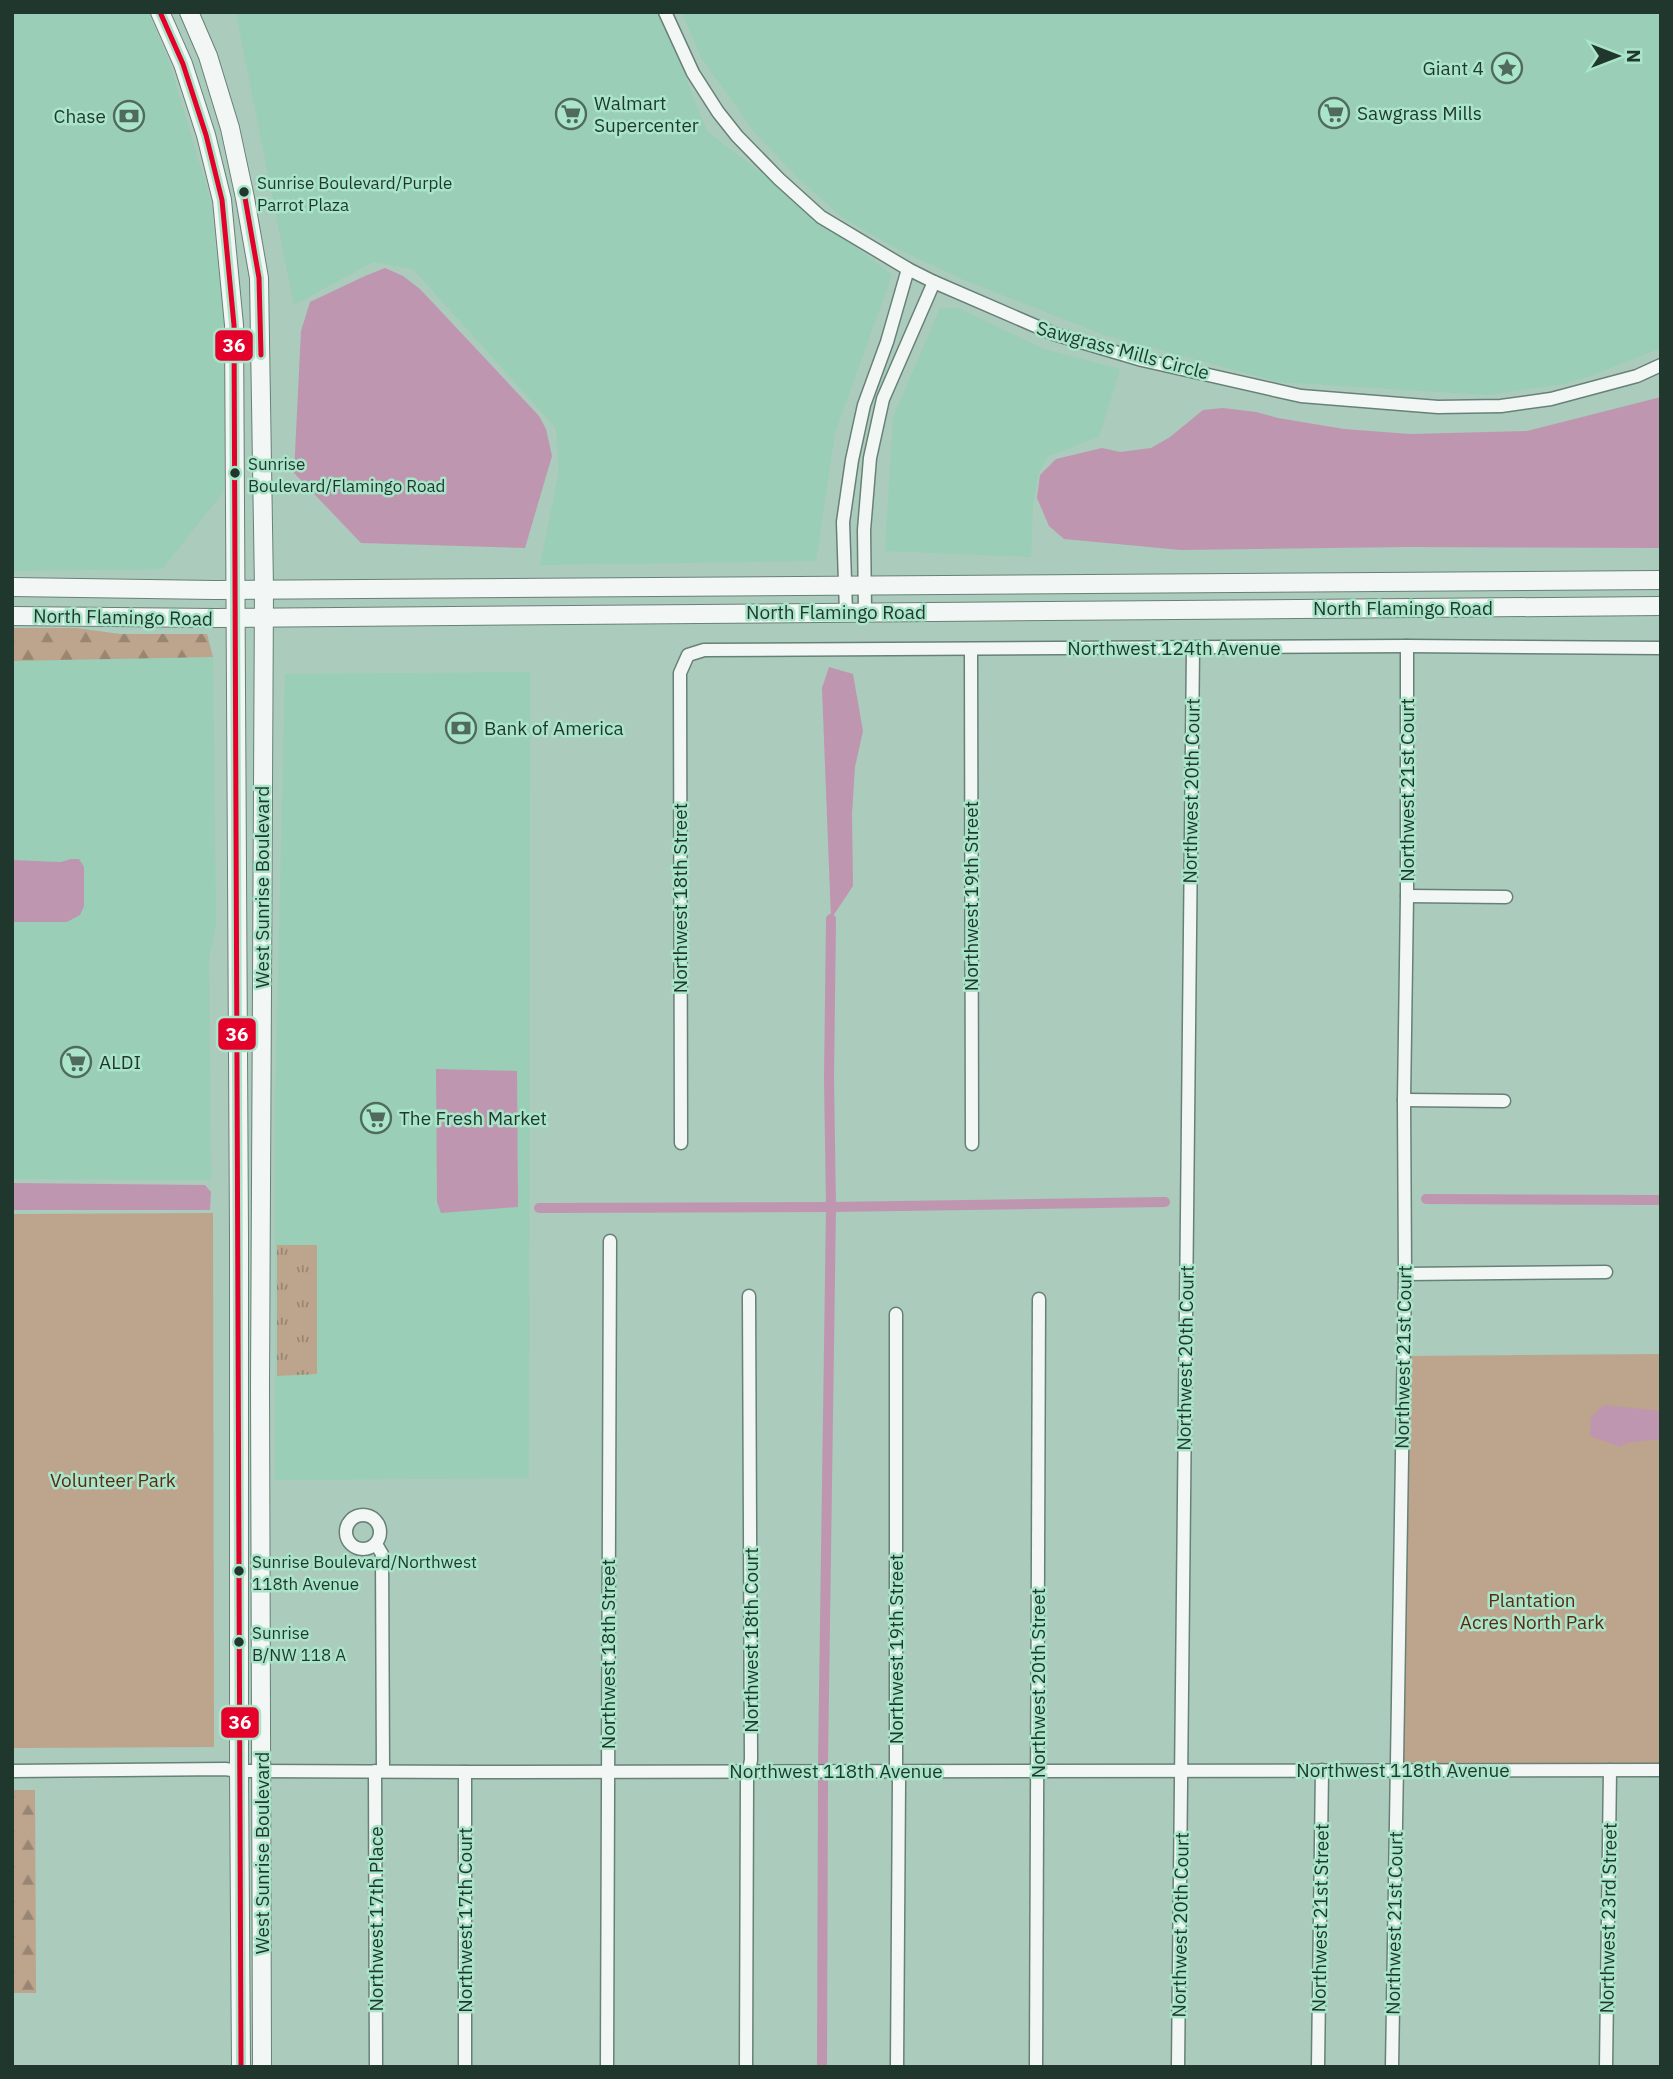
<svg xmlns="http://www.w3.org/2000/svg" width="1673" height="2079" viewBox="0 0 1673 2079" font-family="'IBM Plex Sans',sans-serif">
	<defs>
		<pattern id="grass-tufts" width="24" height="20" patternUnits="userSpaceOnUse" patternTransform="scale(1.75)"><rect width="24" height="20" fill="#bca48d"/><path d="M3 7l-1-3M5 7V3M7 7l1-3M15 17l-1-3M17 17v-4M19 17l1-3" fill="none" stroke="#988673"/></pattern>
		<pattern id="forest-firs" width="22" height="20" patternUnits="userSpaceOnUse" patternTransform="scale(1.75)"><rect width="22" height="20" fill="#bca48d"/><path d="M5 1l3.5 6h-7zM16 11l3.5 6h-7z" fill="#988673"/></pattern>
	</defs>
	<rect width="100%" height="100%" fill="#abcbbc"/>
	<g fill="#9aceb6">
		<path d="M12 12H149L170 65 211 202 224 321V491L162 569 12 571Z"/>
		<path d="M659 12 707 131 892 275 835 433 816 561 540 565 559 472 556 428 413 269 373 262 294 305 236 13Z"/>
		<path d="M682 12H1661V348L1588 377 1563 384 1487 395 1279 382 1104 335 964 280 894 247 843 218 796 176 756 134 701 58Z"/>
		<path d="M940 308H958L1044 349 1120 369 1099 437 1048 456 1043 464 1038 476 1033 506 1031 557 885 551 893 417Z"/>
		<path d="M12 628H76L120 634H207L213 657 216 926 209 958 211 1180 12 1179Z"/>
		<path d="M530 672 529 1478 275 1480V1109L285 674Z"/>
	</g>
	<path fill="url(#grass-tufts)" d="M277 1245H317V1374L277 1376Z"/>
	<g fill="url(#forest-firs)">
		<path d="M12 628H76L120 634H207L213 657 12 661Z"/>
		<path d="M12 1790H35L36 1993H12Z"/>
	</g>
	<g fill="#bca48d">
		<path d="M213 1213 214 1747 12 1748V1214Z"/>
		<path d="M1661 1354V1763H1401L1407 1356Z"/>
	</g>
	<g fill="#bf96af">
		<path d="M385 268 403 276 420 289 539 416 546 429 552 456 525 548 361 543 294 473 301 331 310 302 365 276Z"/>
		<path d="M1661 397V548L1407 547 1181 550 1064 539 1049 526 1037 498 1040 475 1056 459 1102 448 1120 452 1151 448 1170 437 1203 410 1223 408 1256 412 1278 418 1344 429 1410 434 1527 431Z"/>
		<path d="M829 667 853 674 863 731 855 767 852 814 853 886 831 919 822 688Z"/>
		<path d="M71 859H79L84 867V906L80 915 67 922H12V860L61 862Z"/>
		<path d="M436 1069 517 1071 518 1207 441 1213 437 1202Z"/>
		<path d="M12 1183 205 1185 211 1192 210 1210H12Z"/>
		<path d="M1604 1405 1661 1411V1439L1627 1443 1621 1447 1590 1436 1591 1417Z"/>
	</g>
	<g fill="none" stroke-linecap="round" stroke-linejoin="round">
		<g stroke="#bf96af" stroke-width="10">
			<path d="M1426 1199 1661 1200"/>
			<path d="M539 1208 831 1207 1165 1202"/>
			<path d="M823 1763 831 1207 829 1078 831 919"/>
			<path d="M822 2067 823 1779"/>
		</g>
		<g stroke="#688177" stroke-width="15">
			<g id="minor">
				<path d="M665 12 693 73 718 112 737 136 779 179 821 217 908 269 934 282 1054 334 1142 360 1301 396 1438 407 1501 406 1551 399 1637 376 1661 365"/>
				<path d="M865 611 864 530 870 458 883 399 934 282"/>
				<path d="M846 612 843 522 852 460 864 405 887 342 908 269"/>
				<path d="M971 649 972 1144"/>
				<path d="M1407 896 1506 897"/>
				<path d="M1404 1100 1504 1101"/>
				<path d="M681 1143 680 673 688 655 704 650 1407 646 1661 648"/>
				<path d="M1405 1274 1606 1272"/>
				<path d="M896 1314V1771L899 1781 897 2067"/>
				<circle cx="363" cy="1532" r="17"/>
				<path d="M376 1544 382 1554 383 1771"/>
				<path d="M12 1771 225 1769 239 1771 471 1772 1661 1770"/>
				<path d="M375 1771 376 2067"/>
				<path d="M465 2067V1772"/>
				<path d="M607 2067 610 1241"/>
				<path d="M746 2067 747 1780 751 1760 749 1296"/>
				<path d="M1036 2067 1039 1299"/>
				<path d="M1178 2067 1193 649"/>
				<path d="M1318 2067 1322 1770"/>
				<path d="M1392 2067 1405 1274 1404 1100 1407 896V646"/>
				<path d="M1606 2067 1610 1770"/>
			</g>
		</g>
		<g stroke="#688177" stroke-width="20">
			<g id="highway">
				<path d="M160 12 183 64 206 135 222 200 234 325 239 1236V1771L241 2067"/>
				<path d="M189 12 208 56 230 128 245 198 259 278 264 589 260 1385 262 2067"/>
				<path d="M12 587 215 590 1661 580"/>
				<path d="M12 616 215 618 1661 606"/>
			</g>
		</g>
		<use href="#minor" stroke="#f2f7f5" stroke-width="12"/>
		<use href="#highway" stroke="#f2f7f5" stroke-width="18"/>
		<g stroke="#aae5ca" stroke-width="10">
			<g id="bus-1">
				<path d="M160 12 183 64 206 135 222 200 234 325 241 2067"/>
				<path d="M244 192 259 278 261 355"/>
			</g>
		</g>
		<use href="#bus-1" stroke="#e4002b" stroke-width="5"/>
	</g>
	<defs>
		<g id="sight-ring" transform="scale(1.575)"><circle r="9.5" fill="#aae5ca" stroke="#506b5e" stroke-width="1.5"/><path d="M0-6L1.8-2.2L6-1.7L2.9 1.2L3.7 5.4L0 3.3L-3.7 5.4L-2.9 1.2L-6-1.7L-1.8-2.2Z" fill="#506b5e"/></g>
		<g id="supermarket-ring" transform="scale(1.575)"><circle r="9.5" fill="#aae5ca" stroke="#506b5e" stroke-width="1.5"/><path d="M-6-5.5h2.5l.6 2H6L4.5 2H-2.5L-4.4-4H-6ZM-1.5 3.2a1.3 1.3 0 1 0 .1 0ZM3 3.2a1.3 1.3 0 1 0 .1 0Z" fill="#506b5e"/></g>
		<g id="bank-ring" transform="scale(1.575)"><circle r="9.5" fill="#aae5ca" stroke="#506b5e" stroke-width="1.5"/><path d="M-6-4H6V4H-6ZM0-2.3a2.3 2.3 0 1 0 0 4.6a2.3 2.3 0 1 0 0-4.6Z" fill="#506b5e"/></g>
	</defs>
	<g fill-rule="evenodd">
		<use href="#sight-ring" x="1507" y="68"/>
		<use href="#supermarket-ring" x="1334" y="113"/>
		<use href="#supermarket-ring" x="571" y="114"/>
		<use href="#bank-ring" x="129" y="116"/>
		<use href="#bank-ring" x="461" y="728"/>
		<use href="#supermarket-ring" x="76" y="1062"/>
		<use href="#supermarket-ring" x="376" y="1118"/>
	</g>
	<g fill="#1f372c" stroke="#aae5ca" stroke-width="2.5">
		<circle cx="244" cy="192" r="6"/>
		<circle cx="235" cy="473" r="6"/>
		<circle cx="239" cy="1571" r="6"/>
		<circle cx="239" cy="1642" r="6"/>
	</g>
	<g text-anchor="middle" stroke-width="5" stroke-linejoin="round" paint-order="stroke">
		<g font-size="17" fill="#1f372c" stroke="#aae5ca" text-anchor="start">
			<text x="257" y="189">Sunrise Boulevard/Purple<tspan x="257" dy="22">Parrot Plaza</tspan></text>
			<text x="248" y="470">Sunrise<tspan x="248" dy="22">Boulevard/Flamingo Road</tspan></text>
			<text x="252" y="1568">Sunrise Boulevard/Northwest<tspan x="252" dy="22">118th Avenue</tspan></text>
			<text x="252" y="1639">Sunrise<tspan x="252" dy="22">B/NW 118 A</tspan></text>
		</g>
		<g font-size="19" fill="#1f372c" stroke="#aae5ca" text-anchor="start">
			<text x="1484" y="75" text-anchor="end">Giant 4</text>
			<text x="594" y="110">Walmart<tspan x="594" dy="22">Supercenter</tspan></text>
			<text x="1357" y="120">Sawgrass Mills</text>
			<text x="106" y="123" text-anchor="end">Chase</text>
			<text x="484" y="735">Bank of America</text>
			<text x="99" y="1069">ALDI</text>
			<text x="399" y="1125">The Fresh Market</text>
		</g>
		<g font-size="19" fill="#1f372c" stroke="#aae5ca">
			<text transform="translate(1123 350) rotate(15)" y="7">Sawgrass Mills Circle</text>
			<text x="1403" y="615">North Flamingo Road</text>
			<text x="836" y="619">North Flamingo Road</text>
			<text transform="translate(123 617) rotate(1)" y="7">North Flamingo Road</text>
			<text x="1174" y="655">Northwest 124th Avenue</text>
			<text transform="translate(1407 790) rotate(-90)" y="7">Northwest 21st Court</text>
			<text transform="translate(1191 791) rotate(-89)" y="7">Northwest 20th Court</text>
			<text transform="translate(262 887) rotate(-90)" y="7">West Sunrise Boulevard</text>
			<text transform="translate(971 896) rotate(-90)" y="7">Northwest 19th Street</text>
			<text transform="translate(680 898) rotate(-90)" y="7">Northwest 18th Street</text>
			<text transform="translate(1403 1357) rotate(-89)" y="7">Northwest 21st Court</text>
			<text transform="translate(1185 1358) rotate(-89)" y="7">Northwest 20th Court</text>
			<text transform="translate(751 1640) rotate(-90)" y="7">Northwest 18th Court</text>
			<text transform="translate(896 1649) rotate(-90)" y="7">Northwest 19th Street</text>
			<text transform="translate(608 1654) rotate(-90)" y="7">Northwest 18th Street</text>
			<text transform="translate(1038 1683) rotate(-90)" y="7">Northwest 20th Street</text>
			<text x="1403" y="1777">Northwest 118th Avenue</text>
			<text x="836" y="1778">Northwest 118th Avenue</text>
			<text transform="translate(262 1853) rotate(-90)" y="7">West Sunrise Boulevard</text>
			<text transform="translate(1320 1918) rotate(-89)" y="7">Northwest 21st Street</text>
			<text transform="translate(1608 1918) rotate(-89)" y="7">Northwest 23rd Street</text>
			<text transform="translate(376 1919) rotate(-90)" y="7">Northwest 17th Place</text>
			<text transform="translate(465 1920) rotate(-90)" y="7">Northwest 17th Court</text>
			<text transform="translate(1394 1923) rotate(-89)" y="7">Northwest 21st Court</text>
			<text transform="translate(1180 1925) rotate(-89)" y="7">Northwest 20th Court</text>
		</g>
		<g font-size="19" fill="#5a2a12" stroke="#aae5ca">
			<text x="113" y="1487">Volunteer Park</text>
			<text x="1532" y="1607">Plantation<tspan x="1532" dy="22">Acres North Park</tspan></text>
		</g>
	</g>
	<g stroke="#aae5ca" stroke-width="2.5">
		<rect x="214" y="329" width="40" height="33" rx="7" fill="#e4002b"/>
		<rect x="217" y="1017" width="40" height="34" rx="7" fill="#e4002b"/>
		<rect x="220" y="1706" width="40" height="33" rx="7" fill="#e4002b"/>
	</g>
	<g font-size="19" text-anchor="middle" font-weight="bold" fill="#fff">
		<text x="234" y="352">36</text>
		<text x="237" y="1041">36</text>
		<text x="240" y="1729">36</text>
	</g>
	<rect width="1673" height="2079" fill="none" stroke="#1f372c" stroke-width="28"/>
	<g transform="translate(1617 56) rotate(90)" stroke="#aae5ca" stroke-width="5" paint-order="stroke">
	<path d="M0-5L12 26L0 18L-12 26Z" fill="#1f372c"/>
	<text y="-10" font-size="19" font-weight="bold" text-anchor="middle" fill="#1f372c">N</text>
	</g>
</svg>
